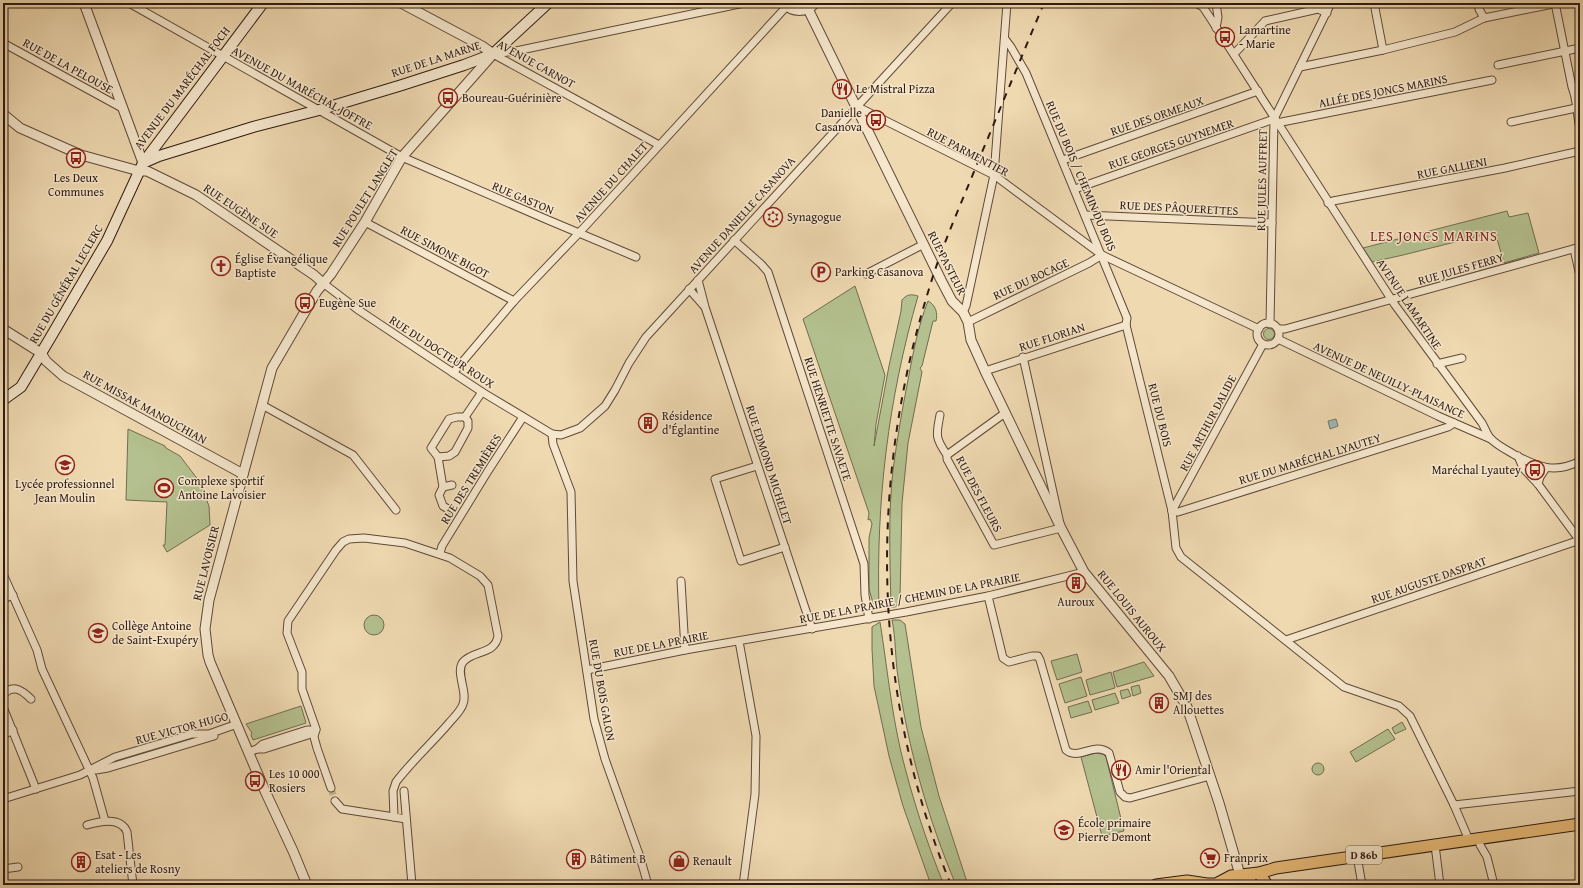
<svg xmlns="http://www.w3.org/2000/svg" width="1583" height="888" viewBox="0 0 1583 888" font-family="'Gentium Book Plus',serif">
	<rect width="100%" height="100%" fill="#efd9b1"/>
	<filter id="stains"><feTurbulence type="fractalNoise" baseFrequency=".005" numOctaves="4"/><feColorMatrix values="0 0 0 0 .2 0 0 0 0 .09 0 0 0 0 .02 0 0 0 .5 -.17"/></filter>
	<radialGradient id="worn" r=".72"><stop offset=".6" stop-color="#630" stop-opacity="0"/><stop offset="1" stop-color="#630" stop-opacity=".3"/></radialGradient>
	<g fill="#b4c08f" stroke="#716d50">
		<path d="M1507 211 1509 217 1528 213 1539 253 1504 263 1495 232 1403 255 1372 262 1363 248Z"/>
		<path d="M855 286 885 375 876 424 874 446 889 366 901 311 902 300C907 294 911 294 918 296 888 400 876 501 879 609L873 603 869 589V538L872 524 870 519 868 520 869 513 803 319Z"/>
		<path d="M928 301C936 305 938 314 936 321H933L922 366 920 368 922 372 908 443 902 503 900 598 899 604 895 607H891C890 561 888 515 893 470 897 440 902 410 908 380 913 354 918 326 928 301Z"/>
		<circle cx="1269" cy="334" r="5.5"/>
		<path d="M128 429 165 446 166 448 180 456 199 481 209 506 210 525 167 552 163 545H165L167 502 126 500Z"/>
		<circle cx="374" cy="625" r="10"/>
		<path d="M892 620H900L905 624 921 727 939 796 968 885H956C928 819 908 748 898 677 895 658 896 639 892 620Z"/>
		<path d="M880 622C887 666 891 709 901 752 912 797 926 841 944 885H931L903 806 889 756 874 686 872 649V627Z"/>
		<path d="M1077 654 1082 672 1057 680 1051 661Z"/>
		<path d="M1144 662 1154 676 1117 687 1113 672Z"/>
		<path d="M1111 672 1115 688 1090 695 1086 680Z"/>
		<path d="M1081 677 1087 696 1065 703 1059 684Z"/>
		<path d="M1139 685 1141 693 1133 696 1131 687Z"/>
		<path d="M1128 689 1131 696 1122 699 1120 691Z"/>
		<path d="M1115 693 1119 703 1095 710 1092 700Z"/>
		<path d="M1088 701 1092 712 1071 718 1068 707Z"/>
		<path d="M301 706 306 723 253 740 251 735 252 733 246 724Z"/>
		<path d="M1402 722 1406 729 1395 734 1392 728Z"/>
		<path d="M1388 729 1395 739 1356 762 1350 752Z"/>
		<path d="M1096 753 1103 754 1106 757 1124 831 1102 836 1081 757Z"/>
		<circle cx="1318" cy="769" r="6"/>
	</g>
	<path fill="#9db8b5" stroke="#717973" d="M1336 419 1338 426 1330 429 1328 421Z"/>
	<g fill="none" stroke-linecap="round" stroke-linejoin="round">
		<path stroke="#c8b391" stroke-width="7" stroke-dasharray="7 3.5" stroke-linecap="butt" d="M331 788 335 801"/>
		<g stroke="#5e4a39" stroke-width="9">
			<g id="minor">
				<path d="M129 3 402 157 548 220 636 257"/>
				<path d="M1196 3 1203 7 1209 16 1395 305 1482 423C1485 428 1487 435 1491 439 1498 446 1507 450 1515 455 1538 467 1555 474 1580 461"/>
				<path d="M1216 3 1218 17 1216 28"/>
				<path d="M1374 3 1383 50"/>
				<path d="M1478 3 1479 9 1484 18"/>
				<path d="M1555 3 1572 87C1577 99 1577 115 1580 129"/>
				<path d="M1005 39 1011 47 1026 73 1127 318 1126 325 1172 511 1176 548 1181 557 1344 687 1399 706 1410 716 1454 805 1469 840"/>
				<path d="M3 43 122 108"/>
				<path d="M493 54 516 51 744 3"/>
				<path d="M493 54 659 145"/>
				<path d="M1234 54 1265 21 1318 9 1327 13"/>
				<path d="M1498 65 1580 48"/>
				<path d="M1300 67 1383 50 1455 32 1484 18 1558 3"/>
				<path d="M856 106 994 175 1102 255 1259 329"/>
				<path d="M1511 122 1576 108"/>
				<path d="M1277 123 1492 80"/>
				<path d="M1063 160 1258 91"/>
				<path d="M1075 189 1274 119"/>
				<path d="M1328 203 1333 201 1505 168 1580 151"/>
				<path d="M1085 215 1272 223"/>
				<path d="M365 222 514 301"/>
				<path d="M734 240 761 264 768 272 864 564 865 595 869 619"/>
				<path d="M1574 249 1580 276"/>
				<path d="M866 274 924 244"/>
				<path d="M698 280 705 307 812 629"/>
				<path d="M323 283 357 309 411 345 482 392 552 434 561 435 580 428 605 406 615 390 629 363 646 337 952 3"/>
				<path d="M689 289 704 306"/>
				<path d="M963 312 966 306 994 175 1007 3"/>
				<path d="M968 322 1089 263 1102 255"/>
				<circle cx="1268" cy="334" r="11"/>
				<path d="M1270 324 1274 119 1331 3"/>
				<path d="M1278 329H1285L1580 247"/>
				<path d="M1278 339 1438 416 1491 439"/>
				<path d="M1437 364 1462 358"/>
				<path d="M985 371 1126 325"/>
				<path d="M453 373 514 301 579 233 787 6"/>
				<path d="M262 405 353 455 396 510"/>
				<path d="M1005 413 947 455V459L994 545 1061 528 1023 357"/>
				<path d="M940 415C936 435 935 438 947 455"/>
				<path d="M465 417 482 392"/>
				<path d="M552 434 553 444 571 492 573 581 594 719 605 759 640 857 648 885"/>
				<path d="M1518 456 1523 468 1538 484 1580 541"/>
				<path d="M438 457 449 456 455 452 468 428V421L465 417"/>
				<path d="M757 466 715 479 741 561 785 547"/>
				<path d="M1538 484 1540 477 1546 468"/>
				<path d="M443 487 452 485"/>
				<path d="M450 510 443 506 439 495 443 487 438 457 431 448 449 419 457 417H465"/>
				<path d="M1172 511 1178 512 1448 427 1454 423"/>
				<path d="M1172 511 1263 344"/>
				<path d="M440 553 442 546 488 471 523 417"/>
				<path d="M3 574 37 650 42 669 93 778 105 821"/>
				<path d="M681 581 685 650"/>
				<path d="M988 596 1003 658 1009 662 1032 656H1038L1040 660 1066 750C1078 761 1094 741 1109 753L1120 792 1125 797 1130 798 1210 776"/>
				<path d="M3 599 13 595"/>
				<path d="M1286 640 1580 540"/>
				<path d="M739 641 756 736 755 794 743 885"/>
				<path d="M587 670 685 650 906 612 988 596 1084 572"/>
				<path d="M3 695C13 683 23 691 31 699"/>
				<path d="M3 707 36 789"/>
				<path d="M3 735 13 730"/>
				<path d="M257 749H264L308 735 312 731"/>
				<path d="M249 752 257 749 263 744 307 730H316"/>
				<path d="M96 770 108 768 214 736"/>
				<path d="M331 788 317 748 314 737 316 729 302 689V672L287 633 288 621 336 550 343 542 349 539 364 538 405 543 450 558 480 576 488 585 498 636C495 655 473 650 463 662 455 672 468 692 463 704 461 711 454 717 449 723 432 743 412 761 396 782L393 791 394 817 406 819"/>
				<path d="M404 791 412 885"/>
				<path d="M3 799 80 775 115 757 192 734H209L237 724"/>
				<path d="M335 801 342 809 394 817"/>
				<path d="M1454 805 1580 791"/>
				<path d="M87 825C100 821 121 816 127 832L133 885"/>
				<path d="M1479 839 1480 845 1487 857 1494 885"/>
				<path d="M1435 845 1440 885"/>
				<path d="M1357 856 1362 885"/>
				<path d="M3 869 18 867"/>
			</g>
		</g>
		<g stroke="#5e4a39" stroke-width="11">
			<g id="tertiary">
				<path d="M84 3 143 163"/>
				<path d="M784 3C792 13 807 13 815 3"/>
				<path d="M808 9 941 280 952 301 963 312 968 322 971 340 985 371 1061 528 1084 572 1169 676 1187 707 1219 803 1240 875"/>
				<path d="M3 114 20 128 81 155 139 171H147L196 195 314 275 323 283"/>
				<path d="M3 329 41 353 46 361 63 376 243 474"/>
				<path d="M307 885 293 851 265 791 210 662 208 655 205 629 209 600 272 368 317 291 331 274 365 222 402 157 493 54 482 46 401 3"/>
			</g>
		</g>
		<g stroke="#2e1a11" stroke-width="12">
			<g id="secondary">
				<path d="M143 163 159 156 253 127 319 110 402 85 464 65 493 54 548 3"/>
				<path d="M3 400 21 387 49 340 107 241 143 163 263 3"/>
			</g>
		</g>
		<g stroke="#2e1a11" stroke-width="13">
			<g id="primary">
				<path d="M1259 873 1267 885"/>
				<path d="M1156 885 1187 881 1207 884H1216L1231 876 1259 873 1276 868 1580 824"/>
				<path d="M1236 885 1251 876"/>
			</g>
		</g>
		<use href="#minor" stroke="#f5e6cc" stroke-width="7"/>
		<use href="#tertiary" stroke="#f5e6cc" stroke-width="9"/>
		<use href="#secondary" stroke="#f5e6cc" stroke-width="10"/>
		<use href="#primary" stroke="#e8bc78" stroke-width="11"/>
		<path stroke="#2e1a11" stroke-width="2" stroke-dasharray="7 7" stroke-linecap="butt" d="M951 885C872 694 868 485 929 289 941 248 959 209 975 169 998 114 1021 58 1044 3"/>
	</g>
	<defs>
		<g id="bus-ring" transform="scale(1)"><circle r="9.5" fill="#f5e6cc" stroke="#8f2418" stroke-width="1.5"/><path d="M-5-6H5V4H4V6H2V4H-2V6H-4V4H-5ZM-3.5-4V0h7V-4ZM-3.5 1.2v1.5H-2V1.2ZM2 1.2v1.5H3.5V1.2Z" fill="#8f2418"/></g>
		<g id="restaurant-ring" transform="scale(1)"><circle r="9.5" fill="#f5e6cc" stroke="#8f2418" stroke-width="1.5"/><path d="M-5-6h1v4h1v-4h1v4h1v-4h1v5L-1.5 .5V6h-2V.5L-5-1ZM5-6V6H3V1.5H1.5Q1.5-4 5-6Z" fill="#8f2418"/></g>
		<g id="synagogue-ring" transform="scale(1)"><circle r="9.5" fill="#f5e6cc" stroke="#8f2418" stroke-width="1.5"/><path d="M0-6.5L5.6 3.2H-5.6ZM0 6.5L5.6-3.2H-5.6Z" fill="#8f2418"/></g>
		<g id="church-ring" transform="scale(1)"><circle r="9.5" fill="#f5e6cc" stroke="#8f2418" stroke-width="1.5"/><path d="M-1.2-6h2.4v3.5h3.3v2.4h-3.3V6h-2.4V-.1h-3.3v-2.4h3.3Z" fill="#8f2418"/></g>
		<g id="parking-ring" transform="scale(1)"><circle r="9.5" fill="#f5e6cc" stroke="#8f2418" stroke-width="1.5"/><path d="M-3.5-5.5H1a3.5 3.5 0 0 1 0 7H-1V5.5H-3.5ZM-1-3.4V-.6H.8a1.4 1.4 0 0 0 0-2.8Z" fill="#8f2418"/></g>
		<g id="building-ring" transform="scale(1)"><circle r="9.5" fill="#f5e6cc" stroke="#8f2418" stroke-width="1.5"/><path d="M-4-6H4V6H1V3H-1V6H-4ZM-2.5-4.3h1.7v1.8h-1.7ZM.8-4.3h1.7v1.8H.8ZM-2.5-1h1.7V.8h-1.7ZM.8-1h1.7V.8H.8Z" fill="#8f2418"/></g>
		<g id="school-ring" transform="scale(1)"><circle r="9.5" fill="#f5e6cc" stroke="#8f2418" stroke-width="1.5"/><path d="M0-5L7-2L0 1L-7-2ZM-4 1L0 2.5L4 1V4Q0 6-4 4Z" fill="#8f2418"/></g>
		<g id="stadium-ring" transform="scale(1)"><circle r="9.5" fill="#f5e6cc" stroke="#8f2418" stroke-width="1.5"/><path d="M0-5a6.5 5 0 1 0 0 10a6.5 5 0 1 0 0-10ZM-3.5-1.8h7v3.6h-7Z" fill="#8f2418"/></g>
		<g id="supermarket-ring" transform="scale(1)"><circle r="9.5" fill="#f5e6cc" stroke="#8f2418" stroke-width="1.5"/><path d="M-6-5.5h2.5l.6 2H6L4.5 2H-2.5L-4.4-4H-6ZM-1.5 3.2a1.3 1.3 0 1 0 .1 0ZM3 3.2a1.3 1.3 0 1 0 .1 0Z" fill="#8f2418"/></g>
		<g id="shop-ring" transform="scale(1)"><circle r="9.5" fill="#f5e6cc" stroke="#8f2418" stroke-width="1.5"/><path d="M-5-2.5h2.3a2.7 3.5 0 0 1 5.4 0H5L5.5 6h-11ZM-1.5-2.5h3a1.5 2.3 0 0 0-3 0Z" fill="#8f2418"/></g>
	</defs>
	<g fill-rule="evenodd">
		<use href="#bus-ring" x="1225" y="37"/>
		<use href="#restaurant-ring" x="842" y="89"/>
		<use href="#bus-ring" x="448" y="98"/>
		<use href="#bus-ring" x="876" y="120"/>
		<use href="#bus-ring" x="76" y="158"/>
		<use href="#synagogue-ring" x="773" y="217"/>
		<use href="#church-ring" x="221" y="266"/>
		<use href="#parking-ring" x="821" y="272"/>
		<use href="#bus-ring" x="305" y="303"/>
		<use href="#building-ring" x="648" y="423"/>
		<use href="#school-ring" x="65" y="465"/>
		<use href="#bus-ring" x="1535" y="470"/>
		<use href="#stadium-ring" x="164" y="488"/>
		<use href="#building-ring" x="1076" y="583"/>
		<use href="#school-ring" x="98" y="633"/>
		<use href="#building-ring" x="1159" y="703"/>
		<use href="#restaurant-ring" x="1121" y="770"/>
		<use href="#bus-ring" x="255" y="781"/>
		<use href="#school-ring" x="1064" y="830"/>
		<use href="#supermarket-ring" x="1210" y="858"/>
		<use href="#building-ring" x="576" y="859"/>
		<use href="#shop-ring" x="679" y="861"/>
		<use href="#building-ring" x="81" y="862"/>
	</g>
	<g text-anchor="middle" stroke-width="3" stroke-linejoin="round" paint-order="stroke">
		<rect fill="#f5e6cc" stroke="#6a5749" stroke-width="1" x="1346" y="846" width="36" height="18" rx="3"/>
		<g font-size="11" font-weight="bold" fill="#2e1a11">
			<text x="1364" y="859">D 86b</text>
		</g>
		<g font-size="12" fill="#2e1a11" stroke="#f5e6cc" text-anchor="start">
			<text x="1239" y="34">Lamartine<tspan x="1239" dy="14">- Marie</tspan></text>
			<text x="856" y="93">Le Mistral Pizza</text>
			<text x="462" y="102">Boureau-Guérinière</text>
			<text x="862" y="117" text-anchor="end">Danielle<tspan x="862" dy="14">Casanova</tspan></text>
			<text x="76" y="182" text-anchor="middle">Les Deux<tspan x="76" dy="14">Communes</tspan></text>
			<text x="787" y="221">Synagogue</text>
			<text x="235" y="263">Église Évangélique<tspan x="235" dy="14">Baptiste</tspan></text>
			<text x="835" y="276">Parking Casanova</text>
			<text x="319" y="307">Eugène Sue</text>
			<text x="662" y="420">Résidence<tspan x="662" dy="14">d'Églantine</tspan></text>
			<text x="1521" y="474" text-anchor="end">Maréchal Lyautey</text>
			<text x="178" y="485">Complexe sportif<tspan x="178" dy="14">Antoine Lavoisier</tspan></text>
			<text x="65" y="488" text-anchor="middle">Lycée professionnel<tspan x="65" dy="14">Jean Moulin</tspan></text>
			<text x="1076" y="606" text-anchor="middle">Auroux</text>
			<text x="112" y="630">Collège Antoine<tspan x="112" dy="14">de Saint-Exupéry</tspan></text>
			<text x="1173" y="700">SMJ des<tspan x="1173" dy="14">Allouettes</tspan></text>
			<text x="1135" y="774">Amir l'Oriental</text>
			<text x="269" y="778">Les 10 000<tspan x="269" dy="14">Rosiers</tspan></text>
			<text x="1078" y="827">École primaire<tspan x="1078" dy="14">Pierre Demont</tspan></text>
			<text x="95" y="859">Esat - Les<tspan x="95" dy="14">ateliers de Rosny</tspan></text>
			<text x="1224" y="862">Franprix</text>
			<text x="590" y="863">Bâtiment B</text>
			<text x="693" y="865">Renault</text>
		</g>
		<g font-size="12" fill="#2e1a11" stroke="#f5e6cc">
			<text transform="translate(436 59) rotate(-18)" y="4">RUE DE LA MARNE</text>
			<text transform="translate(536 64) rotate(29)" y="4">AVENUE CARNOT</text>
			<text transform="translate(68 66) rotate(29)" y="4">RUE DE LA PELOUSE</text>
			<text transform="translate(182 88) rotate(-53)" y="4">AVENUE DU MARÉCHAL FOCH</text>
			<text transform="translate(302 88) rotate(29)" y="4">AVENUE DU MARÉCHAL JOFFRE</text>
			<text transform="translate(1383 91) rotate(-11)" y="4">ALLÉE DES JONCS MARINS</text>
			<text transform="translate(1157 116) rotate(-19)" y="4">RUE DES ORMEAUX</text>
			<text transform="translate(1171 144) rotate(-19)" y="4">RUE GEORGES GUYNEMER</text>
			<text transform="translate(968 152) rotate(28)" y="4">RUE PARMENTIER</text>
			<text transform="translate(1452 168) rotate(-11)" y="4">RUE GALLIENI</text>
			<text transform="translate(1081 176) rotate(67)" y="4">RUE DU BOIS / CHEMIN DU BOIS</text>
			<text transform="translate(1262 180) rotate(-89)" y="4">RUE JULES AUFFRET</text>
			<text transform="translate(611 182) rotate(-48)" y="4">AVENUE DU CHALET</text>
			<text transform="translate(365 198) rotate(-58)" y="4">RUE POULET LANGLET</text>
			<text transform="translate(523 198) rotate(23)" y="4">RUE GASTON</text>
			<text transform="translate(1179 208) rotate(3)" y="4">RUE DES PÂQUERETTES</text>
			<text transform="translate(241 211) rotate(34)" y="4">RUE EUGÈNE SUE</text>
			<text transform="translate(742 215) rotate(-48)" y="4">AVENUE DANIELLE CASANOVA</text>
			<text transform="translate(445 252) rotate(28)" y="4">RUE SIMONE BIGOT</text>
			<text transform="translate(947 263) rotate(63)" y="4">RUE PASTEUR</text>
			<text transform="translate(1461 269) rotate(-16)" y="4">RUE JULES FERRY</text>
			<text transform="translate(1031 279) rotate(-25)" y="4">RUE DU BOCAGE</text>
			<text transform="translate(66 284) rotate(-60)" y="4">RUE DU GÉNÉRAL LECLERC</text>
			<text transform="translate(1409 304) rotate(56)" y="4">AVENUE LAMARTINE</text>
			<text transform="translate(1052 337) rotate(-18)" y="4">RUE FLORIAN</text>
			<text transform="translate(442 352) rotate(33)" y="4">RUE DU DOCTEUR ROUX</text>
			<text transform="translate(1389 380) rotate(25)" y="4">AVENUE DE NEUILLY-PLAISANCE</text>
			<text transform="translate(145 407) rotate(29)" y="4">RUE MISSAK MANOUCHIAN</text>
			<text transform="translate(1160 415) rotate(76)" y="4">RUE DU BOIS</text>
			<text transform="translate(828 419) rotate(72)" y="4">RUE HENRIETTE SAVAETE</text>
			<text transform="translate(1208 423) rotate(-62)" y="4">RUE ARTHUR DALIDE</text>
			<text transform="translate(1310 459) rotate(-17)" y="4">RUE DU MARÉCHAL LYAUTEY</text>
			<text transform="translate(769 465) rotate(72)" y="4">RUE EDMOND MICHELET</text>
			<text transform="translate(471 479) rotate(-58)" y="4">RUE DES TREMIÈRES</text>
			<text transform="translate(979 494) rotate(62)" y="4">RUE DES FLEURS</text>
			<text transform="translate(206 563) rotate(-76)" y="4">RUE LAVOISIER</text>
			<text transform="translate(1429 580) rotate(-19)" y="4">RUE AUGUSTE DASPRAT</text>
			<text transform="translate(910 598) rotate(-11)" y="4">RUE DE LA PRAIRIE / CHEMIN DE LA PRAIRIE</text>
			<text transform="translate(1132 611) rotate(51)" y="4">RUE LOUIS AUROUX</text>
			<text transform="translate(661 644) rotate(-11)" y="4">RUE DE LA PRAIRIE</text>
			<text transform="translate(602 690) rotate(80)" y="4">RUE DU BOIS GALON</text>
			<text transform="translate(182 728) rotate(-15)" y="4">RUE VICTOR HUGO</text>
		</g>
		<g font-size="14" letter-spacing="1" fill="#7a1f14" stroke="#f5e6cc">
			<text x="1434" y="241">LES JONCS MARINS</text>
		</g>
	</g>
	<rect width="1583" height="888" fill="none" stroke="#efd9b1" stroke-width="16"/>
	<rect x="4" y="4" width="1575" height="880" fill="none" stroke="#2e1a11" stroke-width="2"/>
	<rect x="8" y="8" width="1567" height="872" fill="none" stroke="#2e1a11"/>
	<rect width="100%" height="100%" filter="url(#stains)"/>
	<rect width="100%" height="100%" fill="url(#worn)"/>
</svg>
